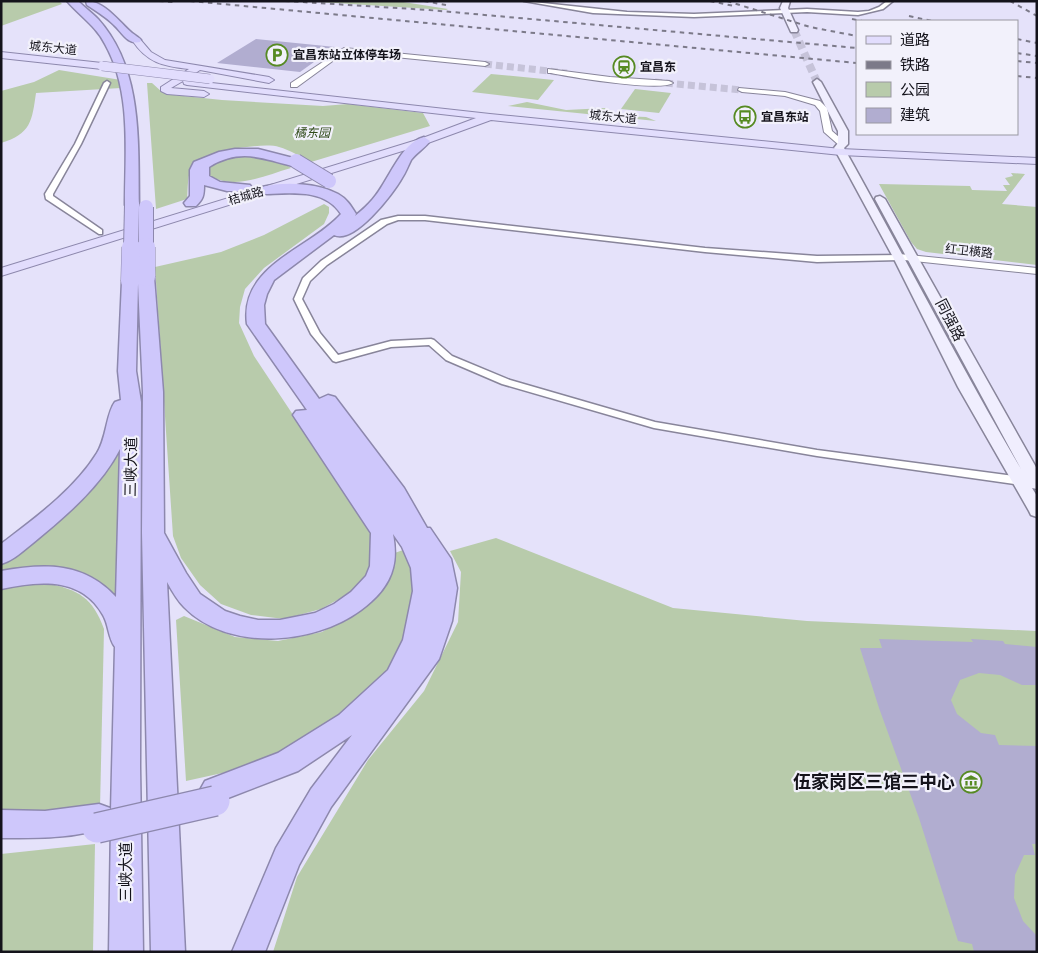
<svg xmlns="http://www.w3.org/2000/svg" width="1038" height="953" viewBox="0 0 1038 953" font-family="'PT Serif','Noto Sans SC',serif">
	<rect width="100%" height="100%" fill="#e5e2fa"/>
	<g fill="#b8cbab">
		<path d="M1 1H59L62 4 1 26Z"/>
		<path d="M303 1H397L448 9 446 10Z"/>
		<path d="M59 70 121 80V88L36 93C32 121 31 134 1 143V91L34 82Z"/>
		<path d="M491 74 554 80 538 100 472 92Z"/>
		<path d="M147 83H152L162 92 174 95 222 100 323 106 348 104 423 113 430 126 311 162C301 157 290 150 279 147 264 142 203 151 193 165 187 173 188 189 187 199L156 209Z"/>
		<path d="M635 89 671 93 659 113 621 109Z"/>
		<path d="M527 102 566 110 606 108 621 116 646 117 656 121 508 106Z"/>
		<path d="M241 153 277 159 291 168C263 176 236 190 209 176L208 167 213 162Z"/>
		<path d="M1011 173 1025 174 1002 204 1037 207V265L926 252 917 249 911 242 879 184 970 186 972 190 1007 191 1003 185H1010L1005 178 1013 176Z"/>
		<path d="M324 204 329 207V213L324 224 264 268 245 289 240 307 239 323 254 356 378 543 373 566 357 589 321 609 284 619 251 615 221 604 200 585 181 558 173 536 155 267 221 252 264 235Z"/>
		<path d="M120 435 117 594 110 596 92 579 1 574V561Z"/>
		<path d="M496 538 673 608 807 621 1037 631V952H273L297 877 368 760 424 691 458 622 461 572 450 551Z"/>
		<path d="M403 550 412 570 413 596 408 634 389 671 340 717 278 757 245 768 186 781 176 620 184 616 235 637 278 641 322 632 374 601 390 578 392 554Z"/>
		<path d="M46 583C79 590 92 597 104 629L100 808 1 816V586Z"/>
		<path d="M95 844 93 952H1V854Z"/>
	</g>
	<g fill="#b1add0">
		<path d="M256 39 335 47 300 72 217 63Z"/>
		<path d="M879 639 973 642 971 639 1003 641 1005 644 1037 647V685H1022L1000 675 979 673 960 680 951 700 957 714 981 733 995 735 999 745 1037 746V844H1032L1035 855H1024L1015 875 1014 898 1023 921 1037 936V952H974L972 944 958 941 919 818 879 708 860 648H882Z"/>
	</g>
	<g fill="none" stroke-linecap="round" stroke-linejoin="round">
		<g stroke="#c6c3d9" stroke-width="7" stroke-dasharray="7 4" stroke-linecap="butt">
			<path d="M485 64 567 73"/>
			<path d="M655 82 742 90"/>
		</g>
		<path stroke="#c6c3d9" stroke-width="8" stroke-dasharray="8 4.5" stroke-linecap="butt" d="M794 30 817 82"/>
		<g stroke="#88859a" stroke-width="3">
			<g id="minor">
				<path d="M524 1 627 12 694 14 807 9 858 12 869 11 879 7 887 1H893L883 9 858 15 807 12 694 17 593 13Z"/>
				<path d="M107 81 110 83 81 144 53 194V196L102 230V234H99L46 199 45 194 75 144 104 83Z"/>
				<path d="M398 216H425L705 248 817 256 902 255V259L899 260 817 262 705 252 425 220H398L387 224 327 265 310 281 302 299 320 333 338 355 391 341 431 339 434 340 452 356 510 380 655 422 817 450 1021 477 1027 481 1021 485 817 456 654 428 502 384 446 360 429 345 391 347 336 362 333 361 311 334 294 299 303 278 321 261 381 220Z"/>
			</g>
		</g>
		<g stroke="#88859a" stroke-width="2">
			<g id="tertiary">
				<path d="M344 48 485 62 489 64 485 66 345 52 297 87H291V83Z"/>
				<path d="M548 69 610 77 669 81 673 83C660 92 570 77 551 73H548Z"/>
				<path d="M739 88 785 92 820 101 827 108 832 131 847 144 840 146 824 132 820 111 815 105 785 96 742 92 738 90Z"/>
				<path d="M899 254 1037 268V274L895 259V255Z"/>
			</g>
		</g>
		<g stroke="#88859a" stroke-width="3">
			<g id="secondary">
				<path d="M783 1H790L788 8 798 30 797 32H791L780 8Z"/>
				<path d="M817 79 821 82 848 131V144L844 148C904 255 959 364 1021 469L875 199 876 197 880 196 885 199 1037 469V489L1032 488 1037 496V517L1031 515 1029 511 958 387 893 257 834 148 838 143V131L813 82Z"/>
			</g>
		</g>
		<g stroke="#8d88ad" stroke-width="2">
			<g id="primary">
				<path d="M136 37 139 38 151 52 165 60 269 77 274 80 269 83 200 70 185 80 490 114 841 149 1037 158V164L841 155 491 120 428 143 1 276V268L420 139 476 118 187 85 184 84 183 81 171 88 204 91 209 94 204 97 167 94 161 91V87L189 69C163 66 147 63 132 40Z"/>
				<path d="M1 52 102 63 107 66 102 69 1 58Z"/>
			</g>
		</g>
		<g stroke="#8d88ad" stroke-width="3">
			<g id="motorway">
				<path d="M67 1H78C84 7 92 13 98 19 143 69 138 142 139 205L137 208H127L125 205C125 152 132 92 105 44 96 26 80 16 67 1Z"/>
				<path d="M86 1C105 1 119 22 132 33 135 35 138 37 141 40L140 42C127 45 122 32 114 25 106 17 96 11 87 5Z"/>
				<path d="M424 137 430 141C425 148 416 153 411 160 408 166 406 172 402 178 393 194 354 245 334 235L274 280 267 294 264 305 265 324 319 399 328 395 335 397 404 488 427 528H430L451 559 457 588 452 621 439 659 331 807 299 865 265 952H232L276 848 311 789 352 735 298 771 215 803 205 799 200 790 205 781 278 753 339 715 388 670 403 640 413 591 411 568 402 547 393 534C395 545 396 557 393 568 389 585 375 600 361 610 314 645 228 652 184 607 177 600 172 591 167 582L185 952H151L142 533 143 392 138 283 136 371 141 402 140 767 143 952H109L111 823 110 826C75 839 37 838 1 838V810L45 811 99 804 110 808 111 811 115 647C108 638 109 625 103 615 81 576 38 581 1 589V571C45 563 84 562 116 597L120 449C101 486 66 516 33 543 23 551 14 560 1 564V544C35 518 74 490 97 453 107 437 106 414 115 402L121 400 118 371 122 281 124 278H136L138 281 140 274H152L154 277 163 392 164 533 186 573 200 594 225 611 240 616 258 620H280L315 613 334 604 351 592 366 576 370 566 371 533 293 415 296 411 307 410 247 324C239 265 310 249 341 214 325 189 293 193 267 194L262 193 260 190 262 187C284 181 318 183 338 194 347 199 351 206 356 214L355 216C361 211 367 206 372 200 388 183 400 143 424 137Z"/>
				<path d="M235 149H258L297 159 299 162 292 166C261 158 240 148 209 167V176L220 182 250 185 252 188 250 191H227L204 185C204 196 203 199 196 206H186L184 203 190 196V170L194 162 219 152Z"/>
			</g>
		</g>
		<use href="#minor" fill="#fff" fill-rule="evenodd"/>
		<use href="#tertiary" fill="#fff" fill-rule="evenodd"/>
		<use href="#secondary" fill="#f0eefe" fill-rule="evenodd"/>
		<use href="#primary" fill="#e2ddfd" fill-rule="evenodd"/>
		<use href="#motorway" fill="#cec7fb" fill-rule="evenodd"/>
		<g stroke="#7c7a89" stroke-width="2" stroke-dasharray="4.5 4.5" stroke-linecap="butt">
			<path d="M159 1 173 2"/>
			<path d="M190 1 857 63"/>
			<path d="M285 1 429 10 857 48"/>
			<path d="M424 1 446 5"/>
			<path d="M710 1 734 6"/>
			<path d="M727 1 810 27 857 36"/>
			<path d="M1010 1 1037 16"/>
			<path d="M909 16 932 21"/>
			<path d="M852 19 862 21"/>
			<path d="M1017 39 1037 43"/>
			<path d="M1017 53 1037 56"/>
			<path d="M1017 61 1037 63"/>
			<path d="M1017 76 1037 78"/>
		</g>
		<g stroke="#8d88ad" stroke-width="10" stroke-linecap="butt">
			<path id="primary-bridge" d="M102 66 210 79"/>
		</g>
		<g stroke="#8d88ad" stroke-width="16" stroke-linecap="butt">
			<g id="motorway-bridge-far2">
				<path d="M296 161 329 181"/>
				<path d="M146 207V248"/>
				<path d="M131 248 132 205"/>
			</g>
		</g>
		<g stroke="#8d88ad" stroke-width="19" stroke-linecap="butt">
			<g id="motorway-bridge-far1">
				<path d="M146 247V277"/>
				<path d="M130 281 131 247"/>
			</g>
		</g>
		<g stroke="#8d88ad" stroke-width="32" stroke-linecap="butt">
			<path id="motorway-bridge" d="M97 828 215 801"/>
		</g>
		<use href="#primary-bridge" stroke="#e2ddfd" stroke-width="9"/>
		<use href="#motorway-bridge-far2" stroke="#cec7fb" stroke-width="14"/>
		<use href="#motorway-bridge-far1" stroke="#cec7fb" stroke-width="18"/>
		<use href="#motorway-bridge" stroke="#cec7fb" stroke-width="29"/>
	</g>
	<defs>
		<g id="parking-ring" transform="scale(1.125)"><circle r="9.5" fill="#f2f1fb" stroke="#568a22" stroke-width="1.5"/><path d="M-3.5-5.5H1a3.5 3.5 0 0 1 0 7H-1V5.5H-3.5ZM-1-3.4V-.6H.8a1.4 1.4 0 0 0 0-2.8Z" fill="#568a22"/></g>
		<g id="station-ring" transform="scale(1.125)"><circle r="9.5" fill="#f2f1fb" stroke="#568a22" stroke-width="1.5"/><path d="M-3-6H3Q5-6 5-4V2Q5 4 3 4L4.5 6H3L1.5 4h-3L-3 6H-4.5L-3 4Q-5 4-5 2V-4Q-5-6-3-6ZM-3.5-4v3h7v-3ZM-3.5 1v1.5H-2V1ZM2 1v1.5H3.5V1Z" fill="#568a22"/></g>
		<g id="bus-ring" transform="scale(1.125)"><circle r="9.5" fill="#f2f1fb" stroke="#568a22" stroke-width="1.5"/><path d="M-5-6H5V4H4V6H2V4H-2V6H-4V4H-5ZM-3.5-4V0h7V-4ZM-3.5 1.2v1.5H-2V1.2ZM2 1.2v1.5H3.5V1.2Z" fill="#568a22"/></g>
		<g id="museum-ring" transform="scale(1.125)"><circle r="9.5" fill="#f2f1fb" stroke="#568a22" stroke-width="1.5"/><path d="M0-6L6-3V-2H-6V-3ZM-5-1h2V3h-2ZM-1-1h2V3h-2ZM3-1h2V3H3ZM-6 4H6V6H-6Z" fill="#568a22"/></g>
	</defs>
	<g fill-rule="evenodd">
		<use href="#parking-ring" x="277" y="55"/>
		<use href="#station-ring" x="624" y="67"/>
		<use href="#bus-ring" x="745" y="117"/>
		<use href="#museum-ring" x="971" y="782"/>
	</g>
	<g text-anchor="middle" stroke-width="4.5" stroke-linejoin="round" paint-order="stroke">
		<g font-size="12" fill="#14131b" stroke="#f2f1fb">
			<text transform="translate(53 48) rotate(6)" y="4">城东大道</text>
			<text transform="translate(613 117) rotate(6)" y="4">城东大道</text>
			<text transform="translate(246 196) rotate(-16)" y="4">桔城路</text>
			<text transform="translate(969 251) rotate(6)" y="4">红卫横路</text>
		</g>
		<g font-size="12" font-weight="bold" fill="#14131b" stroke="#f2f1fb" text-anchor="start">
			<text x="293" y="59">宜昌东站立体停车场</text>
			<text x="640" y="71">宜昌东</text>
			<text x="761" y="121">宜昌东站</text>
		</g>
		<g font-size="12" font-style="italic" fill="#304b1a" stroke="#f2f1fb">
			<text x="312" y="137">橘东园</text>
		</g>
		<g font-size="15" fill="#14131b" stroke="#f2f1fb">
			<text transform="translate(950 320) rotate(63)" y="5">同强路</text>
			<text transform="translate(131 467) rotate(-89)" y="5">三峡大道</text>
			<text transform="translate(126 872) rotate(-90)" y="5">三峡大道</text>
		</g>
		<g font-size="18" font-weight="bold" fill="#14131b" stroke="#f2f1fb" text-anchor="end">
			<text x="955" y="788">伍家岗区三馆三中心</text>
		</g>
	</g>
	<rect width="1038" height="953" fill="none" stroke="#14131b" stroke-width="5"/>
	<rect x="856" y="20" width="162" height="115" fill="#f2f1fb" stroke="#9998a1"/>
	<rect x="866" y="36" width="25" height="8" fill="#e2ddfd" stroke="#9998a1"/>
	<text x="900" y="45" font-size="15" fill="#14131b">道路</text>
	<rect x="866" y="61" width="25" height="8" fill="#7c7a89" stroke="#9998a1"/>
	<text x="900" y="70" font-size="15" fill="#14131b">铁路</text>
	<rect x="866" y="82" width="25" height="15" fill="#b8cbab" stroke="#9998a1"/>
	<text x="900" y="95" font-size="15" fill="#14131b">公园</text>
	<rect x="866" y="108" width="25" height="15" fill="#b1add0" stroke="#9998a1"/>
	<text x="900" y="120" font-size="15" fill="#14131b">建筑</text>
</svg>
